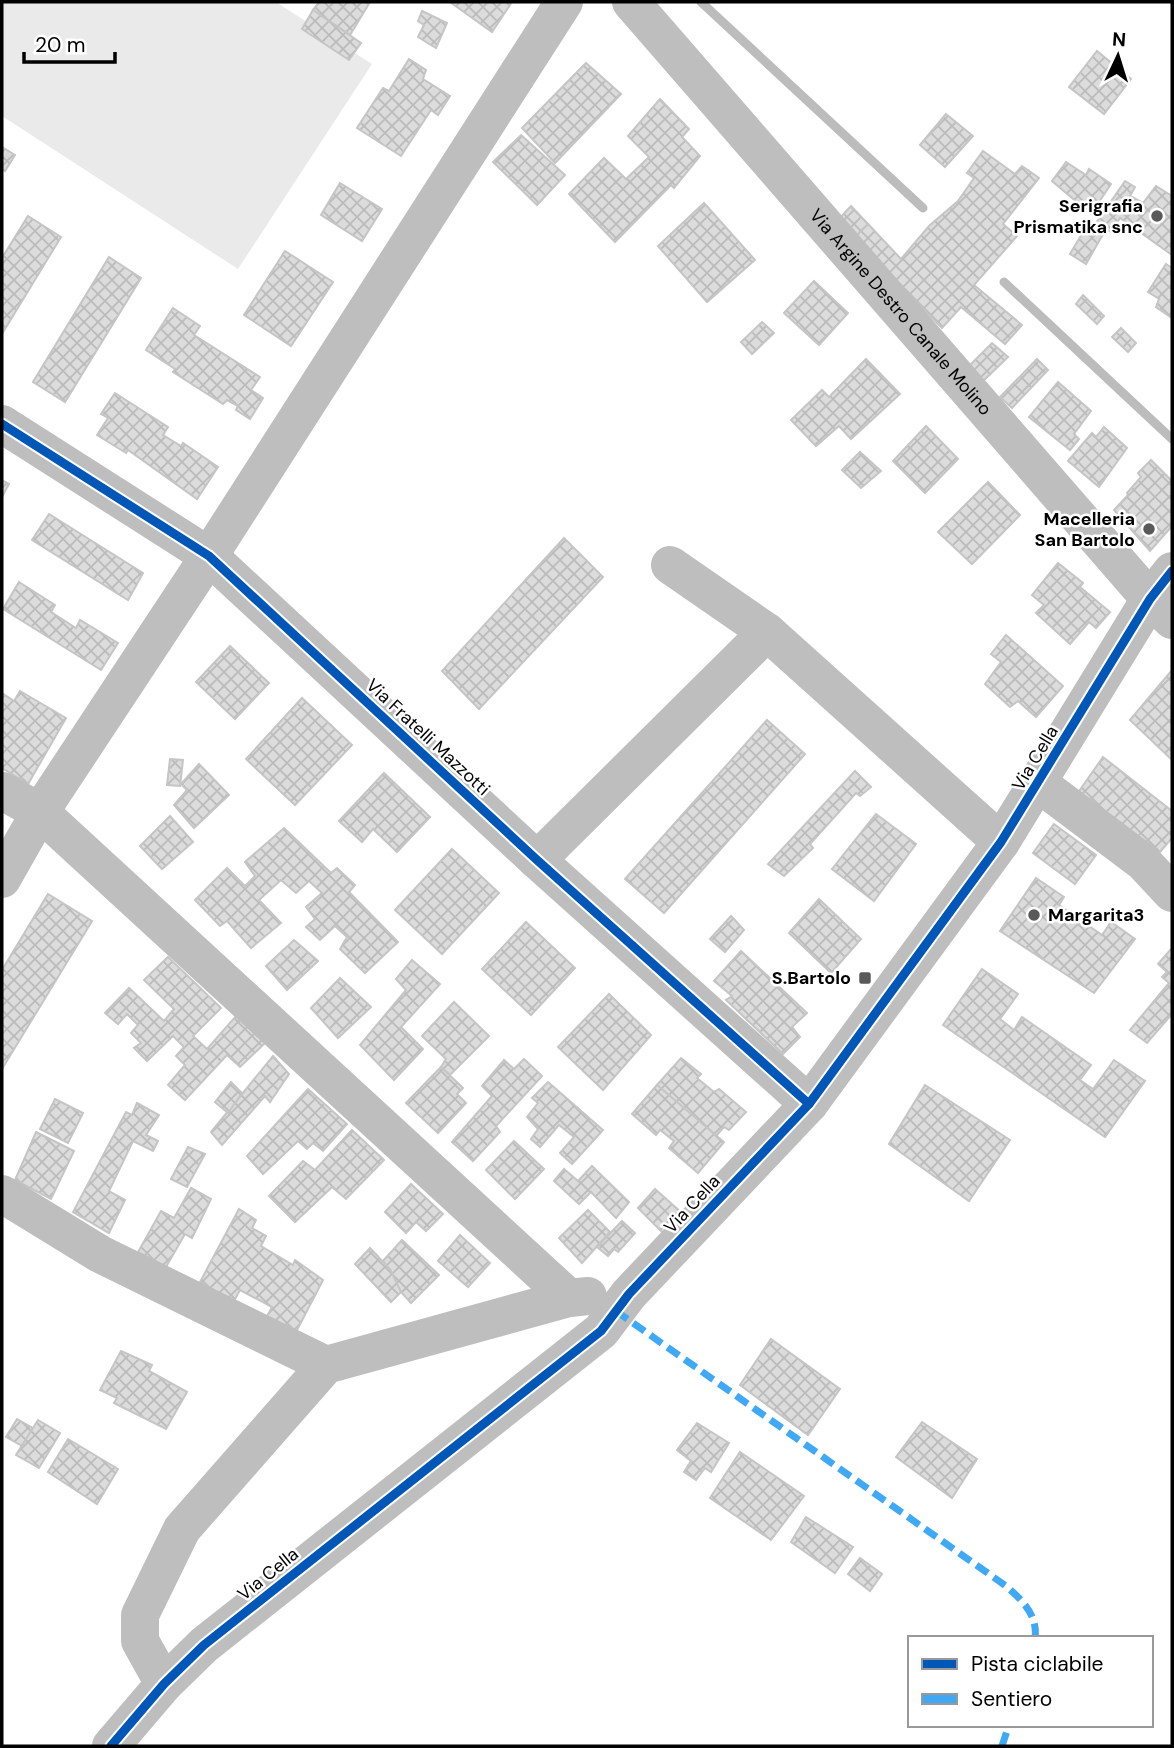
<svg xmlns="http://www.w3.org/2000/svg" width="1174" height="1748" viewBox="0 0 1174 1748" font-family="'DM Sans',sans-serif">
	<defs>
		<pattern id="building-cross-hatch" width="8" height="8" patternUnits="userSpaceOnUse" patternTransform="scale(1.75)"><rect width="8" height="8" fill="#dcdcdc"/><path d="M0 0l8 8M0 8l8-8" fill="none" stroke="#bbb"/></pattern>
	</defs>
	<rect width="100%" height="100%" fill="#fff"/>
	<path fill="#eaeaea" d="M2 2H276L372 64 238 269 2 116Z"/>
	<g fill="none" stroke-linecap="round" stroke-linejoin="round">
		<g stroke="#bcbcbc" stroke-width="9">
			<path d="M701 2 923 208"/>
			<path d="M1004 282 1172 439"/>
		</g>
	</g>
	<g fill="url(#building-cross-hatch)" stroke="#c5c5c5" stroke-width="2">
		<path d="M319 2H370L350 35 313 10Z"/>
		<path d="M450 2H512L492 32Z"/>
		<path d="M313 10 361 43 349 60 302 29Z"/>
		<path d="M422 11 447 23 436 48 418 37 424 25 418 21Z"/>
		<path d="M1097 51 1131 79 1104 114 1069 87Z"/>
		<path d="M409 59 426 70 423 79 450 96 438 115 431 110 401 156 357 128 383 88 389 91Z"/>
		<path d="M586 63 621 94 555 163 522 128Z"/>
		<path d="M660 99 689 129 682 137 700 156 674 188 671 185 615 242 569 194 604 158 626 179 649 157 628 136Z"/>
		<path d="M946 114 973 136 945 167 920 145Z"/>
		<path d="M521 135 565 175 537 205 493 162Z"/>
		<path d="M2 147 15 155 5 171 2 169Z"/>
		<path d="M983 151 1015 174 1022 166 1039 178 1003 224 1017 236 974 285 1022 325 1005 344 961 307 942 328 854 238 868 224 901 259 929 226 958 201 974 178 967 173Z"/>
		<path d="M1066 162 1086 175 1089 169 1111 184 1091 214 1052 181Z"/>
		<path d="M1125 181 1135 187 1130 196 1143 203 1156 186 1172 196V255L1120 218 1111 232 1096 223Z"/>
		<path d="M340 183 382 209 362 241 321 215Z"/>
		<path d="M704 203 755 260 707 302 658 246Z"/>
		<path d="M851 206 868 224 854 238 838 220Z"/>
		<path d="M28 216 61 237 2 334V258Z"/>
		<path d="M1086 227 1102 236 1086 264 1070 254Z"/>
		<path d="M285 251 333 282 291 346 244 315Z"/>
		<path d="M109 257 141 278 65 402 33 382Z"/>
		<path d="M1166 264 1172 268V318L1156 307 1159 299 1148 292Z"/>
		<path d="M814 281 848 313 819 345 784 313Z"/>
		<path d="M1083 295 1104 316 1097 324 1076 304Z"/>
		<path d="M173 308 200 326 194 335 260 377 251 390 263 398 250 419 236 410 238 406 227 400 223 404 173 372 175 369 146 350Z"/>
		<path d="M762 322 774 333 752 354 741 342Z"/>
		<path d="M1121 328 1136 343 1128 352 1112 337Z"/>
		<path d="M992 343 1008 357 982 382 968 367Z"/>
		<path d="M866 359 900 394 851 439 839 426 816 446 791 420 822 390 829 397Z"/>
		<path d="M1037 359 1048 370 1012 408 1000 397Z"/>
		<path d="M1058 382 1091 411 1074 434 1079 439 1070 450 1029 417Z"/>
		<path d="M115 393 168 427 163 435 181 446 183 443 218 467 197 499 128 450 126 453 97 435 108 418 101 414Z"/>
		<path d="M926 426 958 459 925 493 893 461Z"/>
		<path d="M1104 427 1127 448 1099 487 1068 461 1092 433 1096 437Z"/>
		<path d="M860 452 881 471 861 488 842 470Z"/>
		<path d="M1151 460 1172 481V526L1150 551 1114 510 1128 495 1127 493 1141 477 1138 473Z"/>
		<path d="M2 480 9 484 2 497Z"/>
		<path d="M988 482 1020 515 972 564 938 532Z"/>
		<path d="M49 514 143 573 128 600 32 540Z"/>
		<path d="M564 538 603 577 479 709 442 671Z"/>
		<path d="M1058 563 1083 583 1080 587 1110 612 1096 628 1089 622 1070 644 1036 613 1044 605 1032 595Z"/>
		<path d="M19 582 55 605 51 612 76 628 80 620 118 643 101 670 3 609Z"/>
		<path d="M1006 635 1063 686 1036 717 1018 701 1010 707 985 684 1001 662 991 654Z"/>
		<path d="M230 646 269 683 235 719 196 682Z"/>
		<path d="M1172 670V760L1130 720Z"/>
		<path d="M20 691 66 718 28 784 2 768V693L14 701Z"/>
		<path d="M302 698 352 745 295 805 246 759Z"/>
		<path d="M767 720 805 754 664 913 625 879Z"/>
		<path d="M1103 757 1172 811V838L1154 859 1077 794Z"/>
		<path d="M170 759 183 760 180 786 167 785Z"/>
		<path d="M199 764 229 795 194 828 174 805 187 790 181 784Z"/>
		<path d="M855 771 871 787 860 796 856 793 810 844 813 848 784 876 768 864Z"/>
		<path d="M384 773 430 817 397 852 373 829 362 842 339 821Z"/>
		<path d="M876 814 916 844 874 901 832 869Z"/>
		<path d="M170 816 193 842 162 869 140 846Z"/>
		<path d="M1054 824 1096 855 1075 884 1033 853Z"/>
		<path d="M284 828 331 873 337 868 355 885 349 892 398 942 365 973 340 949 347 937 335 926 320 940 306 927 315 919 306 907 322 893 309 881 296 893 281 880 259 900 281 923 251 948 227 921 220 926 195 900 227 868 245 886 255 876 245 862Z"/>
		<path d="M452 849 499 893 442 954 395 910Z"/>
		<path d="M1036 878 1064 897 1059 905 1102 935 1111 922 1135 939 1094 993 1000 931Z"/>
		<path d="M48 894 92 921 2 1069V970Z"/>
		<path d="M819 899 861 939 831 973 789 933Z"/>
		<path d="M731 916 744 930 725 952 710 939Z"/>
		<path d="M526 922 575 968 531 1015 482 969Z"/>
		<path d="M294 940 318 961 287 990 266 966Z"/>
		<path d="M1172 948V1014L1147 1043 1130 1030 1169 983 1162 977 1167 972 1158 964Z"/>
		<path d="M741 951 807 1013 792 1027 800 1037 783 1054 726 1000 732 996 714 981Z"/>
		<path d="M168 957 221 1008 193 1036 207 1049 237 1015 265 1043 240 1067 227 1055 185 1100 168 1085 185 1065 176 1056 184 1047 173 1036 147 1061 134 1048 141 1043 131 1033 138 1025 127 1014 118 1024 105 1013 129 988 164 1021 174 1009 144 980Z"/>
		<path d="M412 960 440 984 401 1027 423 1049 394 1080 360 1045 406 990 396 979Z"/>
		<path d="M982 969 1018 994 1000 1019 1014 1030 1022 1017 1091 1065 1080 1080 1093 1089 1114 1060 1145 1081 1105 1137 943 1025Z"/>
		<path d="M340 978 371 1007 338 1038 311 1008Z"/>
		<path d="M609 994 651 1035 603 1090 558 1047Z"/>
		<path d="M454 1002 489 1036 450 1075 441 1067 446 1059 422 1036Z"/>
		<path d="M273 1056 289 1074 270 1102 265 1096 222 1145 211 1132Z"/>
		<path d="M681 1058 701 1074 697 1078 714 1092 719 1089 746 1112 729 1130 724 1127 716 1136 657 1085Z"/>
		<path d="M524 1059 542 1076 496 1126 500 1132 473 1161 452 1142 492 1096 482 1086 504 1060 514 1069Z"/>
		<path d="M441 1067 463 1088 457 1094 466 1103 438 1133 406 1103Z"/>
		<path d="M231 1082 242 1093 228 1113 215 1102Z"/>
		<path d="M548 1082 603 1130 572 1164 560 1153 574 1137 559 1125 540 1147 531 1139 538 1129 527 1117 538 1103 532 1098Z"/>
		<path d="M657 1085 724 1142 698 1173 669 1148 674 1141 660 1130 656 1135 632 1114Z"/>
		<path d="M925 1085 1010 1140 969 1201 889 1144Z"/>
		<path d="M308 1089 347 1124 323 1151 313 1143 307 1149 298 1141 263 1174 247 1156Z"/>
		<path d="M55 1099 83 1113 68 1143 40 1129Z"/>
		<path d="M137 1103 159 1115 146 1135 158 1141 153 1151 133 1141 109 1191 125 1200 109 1233 73 1212 126 1112 132 1115Z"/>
		<path d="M352 1130 384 1160 346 1199 332 1187 295 1222 269 1196 303 1161 315 1170Z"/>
		<path d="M36 1132 74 1151 51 1199 15 1180Z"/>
		<path d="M514 1141 544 1169 515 1199 486 1170Z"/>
		<path d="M188 1147 205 1154 187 1187 171 1179Z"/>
		<path d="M592 1166 629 1202 616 1218 591 1192 579 1204 554 1181 564 1169 578 1181Z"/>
		<path d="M411 1184 443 1214 426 1231 416 1222 406 1233 385 1212Z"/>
		<path d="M191 1188 211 1199 192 1238 185 1234 166 1267 138 1252 161 1211 174 1218Z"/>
		<path d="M655 1189 681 1212 663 1233 638 1208Z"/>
		<path d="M239 1209 256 1220 252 1228 266 1236 261 1246 293 1265 295 1260 323 1280 295 1334 266 1318 272 1307 240 1290 234 1301 200 1282Z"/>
		<path d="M588 1210 610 1232 582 1263 559 1238Z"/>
		<path d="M622 1221 635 1233 618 1252 614 1249 608 1256 597 1247Z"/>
		<path d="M460 1235 490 1263 468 1287 438 1261Z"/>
		<path d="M402 1240 439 1275 411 1303 401 1292 383 1261Z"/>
		<path d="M370 1248 390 1269 401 1292 391 1302 355 1264Z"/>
		<path d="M771 1339 840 1389 808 1435 740 1385Z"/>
		<path d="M121 1351 152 1365 149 1371 187 1392 166 1429 114 1403 117 1398 100 1390Z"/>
		<path d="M17 1419 33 1428 22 1446 6 1437Z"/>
		<path d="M38 1420 60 1433 39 1468 16 1455Z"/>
		<path d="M922 1422 977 1459 952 1498 896 1457Z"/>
		<path d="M697 1423 729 1443 711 1472 705 1468 696 1480 684 1472 691 1461 677 1450Z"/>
		<path d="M68 1439 118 1469 97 1504 48 1472Z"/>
		<path d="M740 1452 804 1496 771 1540 710 1498Z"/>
		<path d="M806 1517 853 1547 835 1573 791 1542Z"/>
		<path d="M860 1558 882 1574 870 1591 848 1574Z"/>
	</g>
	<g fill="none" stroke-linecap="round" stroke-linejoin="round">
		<g stroke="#bebebe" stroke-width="38">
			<path id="s1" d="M631 2 1150 599 1172 620"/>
			<path d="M2 424 209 556 537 860 809 1104"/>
			<path d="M670 565 767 632 1001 842"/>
			<path d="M1038 783 1143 862 1172 893"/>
			<path d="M2 791 40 812 569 1298"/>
			<path d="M537 860 767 632"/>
			<path d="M2 879 40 812 209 556 564 2"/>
			<path d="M2 1194 100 1254 326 1365"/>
			<path d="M164 1684 140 1641V1615L182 1529 326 1365 569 1298 588 1296"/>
			<path d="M111 1746 164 1684 204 1645 601 1331 629 1294 809 1104 1001 842 1150 599 1172 571"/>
		</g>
		<g stroke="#3fa9f5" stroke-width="7" stroke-dasharray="14 7" stroke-linecap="butt">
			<path d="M616 1311 1006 1586C1022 1600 1038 1615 1035 1638"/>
			<path d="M1002 1746 1009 1725"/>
		</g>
		<g stroke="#fff" stroke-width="13">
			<g id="cycleway">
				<path d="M2 424 209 556 537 860 809 1104"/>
				<path d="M111 1746 164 1684 204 1645 601 1331 629 1294 809 1104 1001 842 1150 599 1172 571"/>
			</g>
		</g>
		<use href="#cycleway" stroke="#0057b8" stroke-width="9"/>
	</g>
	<g fill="#595959" stroke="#fff" stroke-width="2.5">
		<circle cx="1157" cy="216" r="7"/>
		<circle cx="1149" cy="529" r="7"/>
		<circle cx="1034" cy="915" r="7"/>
		<rect x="858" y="971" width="14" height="14" rx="3.5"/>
	</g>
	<g text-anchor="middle" stroke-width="5" stroke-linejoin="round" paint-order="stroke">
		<g font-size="18" font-weight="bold" fill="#000" stroke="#fff" text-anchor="end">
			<text x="1143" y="212">Serigrafia<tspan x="1143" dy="21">Prismatika snc</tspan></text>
			<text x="1135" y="525">Macelleria<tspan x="1135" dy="21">San Bartolo</tspan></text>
			<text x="1048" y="921" text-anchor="start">Margarita3</text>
			<text x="851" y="984">S.Bartolo</text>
		</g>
		<g font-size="18" fill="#000" stroke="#fff">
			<text dy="6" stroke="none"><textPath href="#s1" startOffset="411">Via Argine Destro Canale Molino</textPath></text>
			<text transform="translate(428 737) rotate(43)" y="6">Via Fratelli Mazzotti</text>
			<text transform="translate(1035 758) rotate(-59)" y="6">Via Cella</text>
			<text transform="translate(692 1204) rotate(-47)" y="6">Via Cella</text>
			<text transform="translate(268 1574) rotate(-39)" y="6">Via Cella</text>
		</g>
	</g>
	<rect width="1174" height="1748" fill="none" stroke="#000000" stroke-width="7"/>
	<rect x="908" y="1636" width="245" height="91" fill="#ffffff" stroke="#999999" stroke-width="2"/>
	<rect x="922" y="1659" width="35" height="10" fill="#0057b8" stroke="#999999" stroke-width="2"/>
	<text x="971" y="1671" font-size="21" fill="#000000">Pista ciclabile</text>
	<rect x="922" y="1694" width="35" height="10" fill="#3fa9f5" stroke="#999999" stroke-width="2"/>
	<text x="971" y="1706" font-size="21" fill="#000000">Sentiero</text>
	<g transform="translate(1118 56) rotate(4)" stroke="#ffffff" stroke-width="5" paint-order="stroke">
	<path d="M0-5L12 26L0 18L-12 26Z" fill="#000000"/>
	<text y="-10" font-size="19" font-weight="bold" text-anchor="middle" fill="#000000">N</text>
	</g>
	<path d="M24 52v10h91v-10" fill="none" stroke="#000000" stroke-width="3.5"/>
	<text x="35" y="52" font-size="21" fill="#000000" stroke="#ffffff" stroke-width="5" paint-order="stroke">20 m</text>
</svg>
